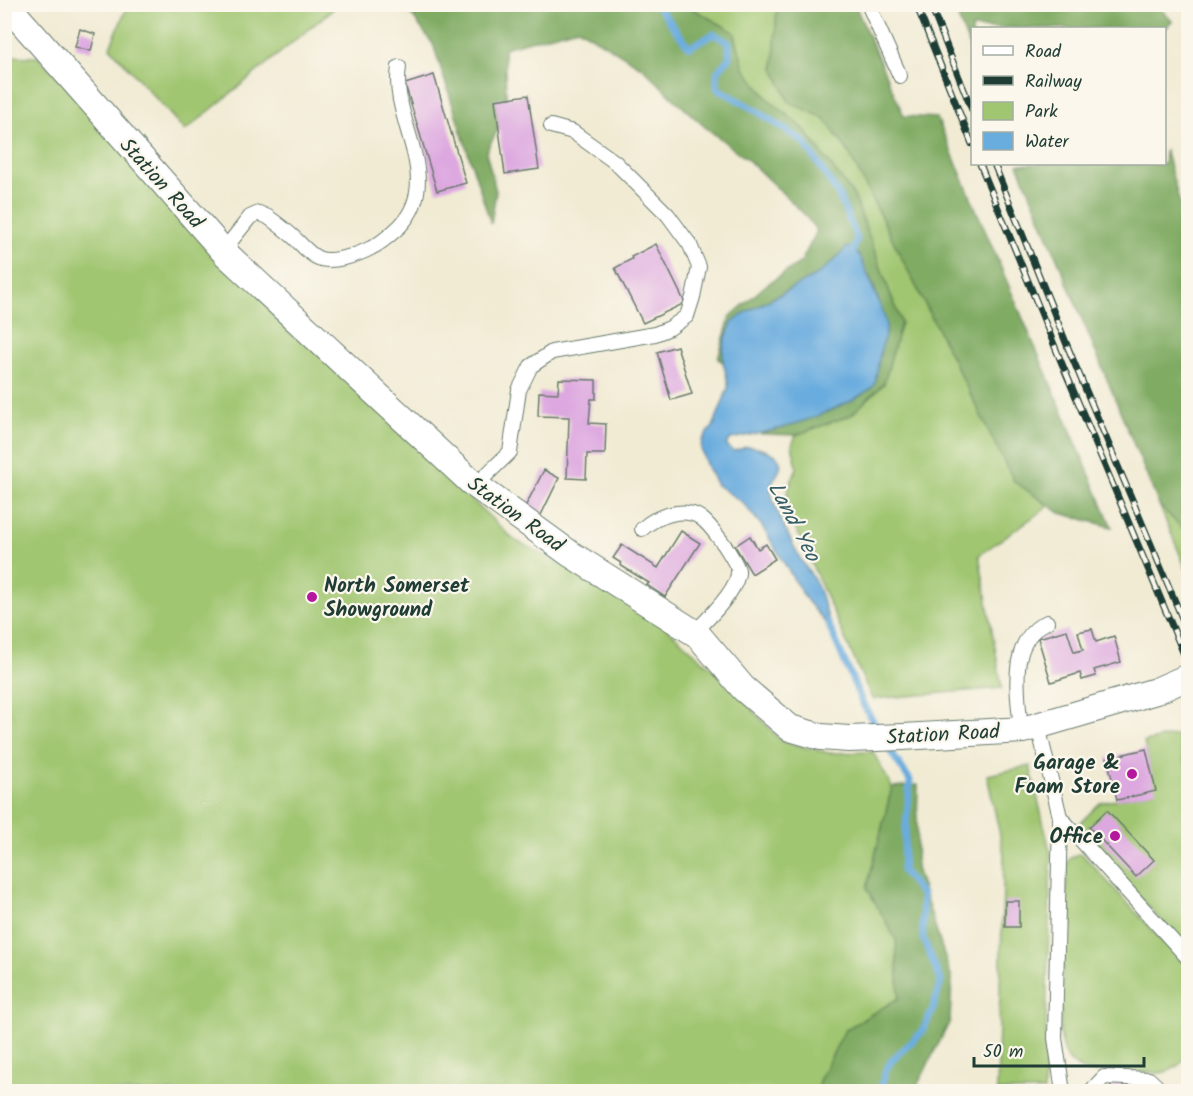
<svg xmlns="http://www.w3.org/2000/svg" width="1193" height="1096" viewBox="0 0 1193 1096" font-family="Kalam,sans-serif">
	<rect width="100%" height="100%" fill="#fbf7ec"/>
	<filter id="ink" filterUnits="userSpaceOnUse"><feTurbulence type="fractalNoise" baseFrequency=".0167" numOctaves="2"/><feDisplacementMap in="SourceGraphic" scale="12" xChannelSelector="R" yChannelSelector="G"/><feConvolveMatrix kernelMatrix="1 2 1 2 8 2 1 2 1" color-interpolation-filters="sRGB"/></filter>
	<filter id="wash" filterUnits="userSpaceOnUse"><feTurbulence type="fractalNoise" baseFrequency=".008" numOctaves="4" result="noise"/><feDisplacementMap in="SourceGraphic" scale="24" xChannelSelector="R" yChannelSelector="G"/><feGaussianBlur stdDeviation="1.35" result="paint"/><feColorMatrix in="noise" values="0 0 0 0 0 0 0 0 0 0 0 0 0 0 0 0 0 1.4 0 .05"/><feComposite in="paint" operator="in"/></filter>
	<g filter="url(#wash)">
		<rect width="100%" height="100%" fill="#f1ebd4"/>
		<g fill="#a0c671" stroke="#608252" stroke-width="1.5">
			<path d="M128 5 129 4 338 5 185 131 110 47Z"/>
			<path d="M686 5H777L774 68 789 102 824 118 848 151 1014 481 1049 506 979 555 1002 688 872 699 784 502 797 467 792 445 796 435 851 415 884 384 901 322 854 196 803 128 767 98 744 68 734 32Z"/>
			<path d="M5 56 38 57 426 456 514 540 576 571 661 623 727 682 781 741 829 753 873 752 892 787 867 888 896 940 899 998 845 1030 819 1081 818 1091 5 1092Z"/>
			<path d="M1159 505 1188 534V573Z"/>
			<path d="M1177 735 1188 772V951L1079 829 1081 822 1100 803 1155 791 1144 742Z"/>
			<path d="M1030 766 1051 855 1044 1091H997L1004 854 987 775Z"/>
			<path d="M1078 854H1082L1182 962 1188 974V1051C1183 1067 1165 1076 1149 1072H1087C1066 1063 1063 1053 1060 1032L1067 865 1070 858Z"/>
		</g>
		<g fill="#80ab63" stroke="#50744c" stroke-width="1.5">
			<path d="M404 5H686L734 32 744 68 767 98 803 128 854 196 901 322 884 383 851 415 796 435 760 434 783 428 833 410 875 383 880 353 886 331 884 315 870 276 842 252 835 260 817 275 755 307 732 323 725 340 723 362 718 359 730 317 766 285 801 262 817 231 804 214 748 160 705 127 674 99 643 68 578 28 504 48 507 112 486 152 496 191 491 224 433 44Z"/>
			<path d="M777 5H855L904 116 937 118 1112 527 1060 513 1014 481 848 151 824 118 789 102 774 68Z"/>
			<path d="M953 5H1157L1172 21 1165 29 972 28V53Z"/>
			<path d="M1165 149 1180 204 1188 216V534L1159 505 1018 164H1164Z"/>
			<path d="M918 785 916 868 952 979 950 1021 917 1086 935 1091H818L819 1081 845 1030 899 998 896 940 867 888 892 787Z"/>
		</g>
		<path fill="#69acde" stroke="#447489" stroke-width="1.5" d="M847 247 854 250 860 256 884 315 886 324V331L880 353 875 384 872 388 851 401 815 417 783 428 731 439 728 442 726 445 733 451C738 451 741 448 746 447 754 446 775 452 779 459 785 470 772 477 771 488 771 494 773 500 775 506 782 524 792 543 801 560 806 568 812 575 816 583 823 598 827 615 832 631L805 598 762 526 743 503 717 485 707 467 701 449 702 441 707 433 713 427 728 388V382L723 362V350L725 340 732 323 745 313 817 275 835 260Z"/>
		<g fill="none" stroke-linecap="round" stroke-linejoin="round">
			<g stroke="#69acde" stroke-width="7">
				<path d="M656 4 689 47 714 34 729 43V58L717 72V88L757 111 804 142 838 194 857 239 851 257"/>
				<path d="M828 623 863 704 879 732"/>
				<path d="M883 1092 881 1087 885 1072 892 1060 922 1032 933 1009 941 981 923 938 922 895 902 870 910 780 886 745"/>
			</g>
		</g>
		<g id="blocks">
			<g fill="#dda8e0">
				<path d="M80 29 95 34 91 51 75 47Z"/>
				<path d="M434 75 466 183 437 191 405 84Z"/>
				<path d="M528 95 539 169 505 174 495 100Z"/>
				<path d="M656 244 685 303 643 323 615 268 632 259 631 257Z"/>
				<path d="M677 346 692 394 671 400 657 352Z"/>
				<path d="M559 379 596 380V399H591L589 423 606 424 605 454H587L586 479 567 478 569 417 538 416 539 392 558 393Z"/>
				<path d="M544 470 559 478 540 517 524 509Z"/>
				<path d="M681 531 700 543 665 597 647 585 649 583 620 565 621 563 613 558 622 545 658 568Z"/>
				<path d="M750 536 758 549 766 544 775 559 752 574 735 546Z"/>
				<path d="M1092 629 1096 642 1114 636 1121 662 1094 670 1096 676 1082 680 1080 673 1051 682 1038 638 1067 630 1074 652 1083 650 1078 632Z"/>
				<path d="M1146 749 1156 791 1117 800 1107 758Z"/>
				<path d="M1107 810 1154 860 1136 877 1089 827Z"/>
				<rect x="1005" y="901" width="14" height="26"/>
				<path d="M1111 1072H1138L1137 1092H1111Z"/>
			</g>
		</g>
	</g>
	<g filter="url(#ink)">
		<use href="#blocks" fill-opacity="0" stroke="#687a6c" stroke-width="1.5"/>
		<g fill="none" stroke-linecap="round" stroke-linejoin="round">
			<g stroke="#687a6c" stroke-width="16">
				<g id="service">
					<path d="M868 4 900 76"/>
					<path d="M223 251 250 217 259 213 268 217C275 222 283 228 290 234 299 241 307 253 318 258 331 264 358 255 371 248 382 243 391 234 400 226 445 178 390 121 399 67"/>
					<path d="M476 485 510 452 519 390 531 366 552 352 655 334 670 328 687 316 693 297 699 267 690 245 668 215 615 162 573 132 551 126"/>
					<path d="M642 529C656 516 684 506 701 518 709 524 716 534 722 542 726 547 737 565 738 570 740 588 706 621 694 633"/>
					<path d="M1038 726 1060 817 1055 1038 1063 1092"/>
					<path d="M1021 730C1018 694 1007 640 1047 622"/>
					<path d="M1060 817 1188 958"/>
					<path d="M1090 1092 1104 1077 1149 1079 1163 1092"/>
				</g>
			</g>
			<g stroke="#687a6c" stroke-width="28">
				<path id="minor" d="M6 4 226 254 471 482 569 553 698 635 743 688 790 728 821 737 849 739 903 737 1023 730 1156 691 1188 677"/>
			</g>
			<use href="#service" stroke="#fff" stroke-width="14"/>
			<use href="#minor" stroke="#fff" stroke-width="26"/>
			<g stroke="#1f3d34" stroke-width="7">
				<g id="rail">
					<path d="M916 4 972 144"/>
					<path d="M930 4 972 110"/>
					<path d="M980 164 1060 359 1188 664"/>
					<path d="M994 164 1071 355 1188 632"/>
				</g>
			</g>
			<use href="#rail" stroke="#fbf7ec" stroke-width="4.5" stroke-dasharray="14" stroke-linecap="butt"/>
		</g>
	</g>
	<g fill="#b5179e" stroke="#fbf7ec" stroke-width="2">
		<circle cx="312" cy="597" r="6"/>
		<circle cx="1132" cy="774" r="6"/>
		<circle cx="1115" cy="836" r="6"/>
	</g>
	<g text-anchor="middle" stroke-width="4.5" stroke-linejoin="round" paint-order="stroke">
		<g font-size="21" fill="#1f3d34" stroke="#fbf7ec">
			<text transform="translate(162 183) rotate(48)" y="7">Station Road</text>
			<text transform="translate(516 514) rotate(36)" y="7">Station Road</text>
			<text transform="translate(943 734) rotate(-3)" y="7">Station Road</text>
		</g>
		<g font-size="21" font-weight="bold" fill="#1f3d34" stroke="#fbf7ec" text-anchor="end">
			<text x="324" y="592" text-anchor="start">North Somerset<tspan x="324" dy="24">Showground</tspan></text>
			<text x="1120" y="769">Garage &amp;<tspan x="1120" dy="24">Foam Store</tspan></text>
			<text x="1103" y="843">Office</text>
		</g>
		<g font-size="22" font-style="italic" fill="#355e67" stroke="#fbf7ec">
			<text transform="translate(795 521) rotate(62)" y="8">Land Yeo</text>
		</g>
	</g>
	<rect width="1193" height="1096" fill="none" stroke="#fbf7ec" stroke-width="24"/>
	<rect x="971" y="27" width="195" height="138" fill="#fbf7ec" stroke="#a3ada2" stroke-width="1.5"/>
	<rect x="983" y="46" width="30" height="9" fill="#ffffff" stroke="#a3ada2" stroke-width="1.5"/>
	<text x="1025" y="57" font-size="18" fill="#1f3d34">Road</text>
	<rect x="983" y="76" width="30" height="9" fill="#1f3d34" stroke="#a3ada2" stroke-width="1.5"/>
	<text x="1025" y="87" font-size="18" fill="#1f3d34">Railway</text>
	<rect x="983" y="102" width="30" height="18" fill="#a0c671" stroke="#a3ada2" stroke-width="1.5"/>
	<text x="1025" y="117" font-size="18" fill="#1f3d34">Park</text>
	<rect x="983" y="132" width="30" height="18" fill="#69acde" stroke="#a3ada2" stroke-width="1.5"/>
	<text x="1025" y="147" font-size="18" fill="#1f3d34">Water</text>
	<path d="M974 1057v9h170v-9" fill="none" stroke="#1f3d34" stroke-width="3"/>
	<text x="983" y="1057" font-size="18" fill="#1f3d34" stroke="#fbf7ec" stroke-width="4.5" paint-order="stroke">50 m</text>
</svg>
